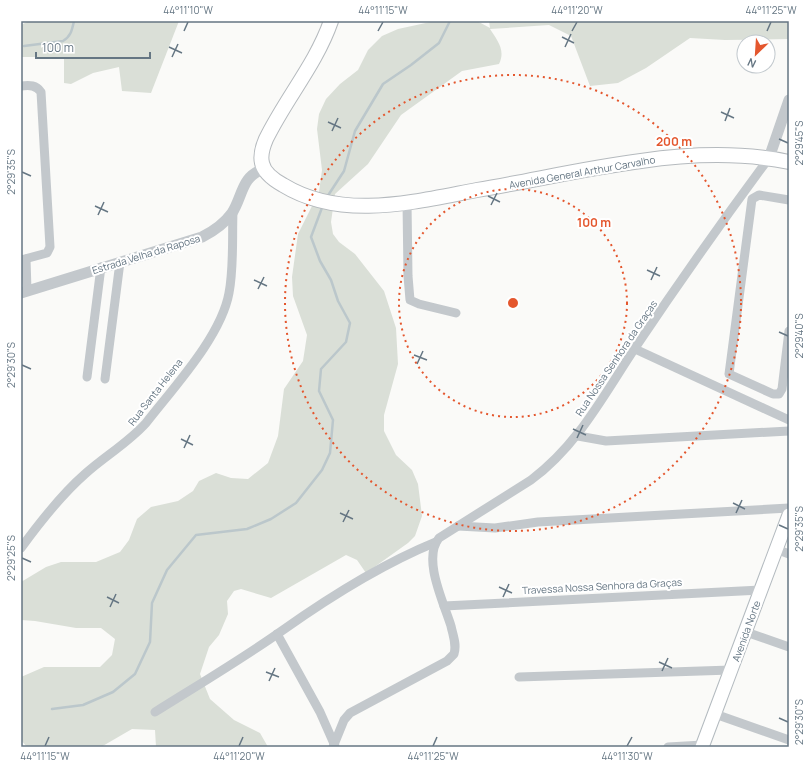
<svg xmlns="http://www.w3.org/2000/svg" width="810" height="768" viewBox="0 0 810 768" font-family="Manrope,sans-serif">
	<rect width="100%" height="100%" fill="#fafaf8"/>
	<g fill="#dadfd7">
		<path d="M29 21H179L151 93 122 91 119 67 93 73 71 84 64 83V57H21V25Z"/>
		<path d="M435 21H477L490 28 489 21H789V39L725 40 690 38 646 68 618 83 590 86 571 36 549 25 490 29C497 40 506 50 499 64L462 71 401 115 368 164 335 194 331 222 333 234 339 242 355 254 384 291 396 328 398 364 384 415V431L396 455 412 470 418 484 422 516 415 536 408 543 366 573 357 560 346 555 271 598 241 589 234 591 227 601 228 614 219 635 209 647 200 674 210 699 234 720 260 733 268 747H156L155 730 132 729 101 747H27L21 740V677L44 667H100L112 655 115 639 101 628H76L35 621 21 620V582L46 567 61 562H96L120 552 129 540 137 519 151 507 178 501 193 491 199 481 216 473 231 478 248 479 268 463 278 436 284 389 303 361 307 335 293 296 292 277 298 234 319 192 322 170 317 129 319 114 326 99 340 84 358 70 368 50 382 36 398 29Z"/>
	</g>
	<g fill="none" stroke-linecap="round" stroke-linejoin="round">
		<g stroke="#bbc7cb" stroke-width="2.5">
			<path d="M24 46 63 41C71 36 72 30 74 21"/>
			<path d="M327 197 344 171 355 131 383 84 411 65 439 43 450 21"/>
			<path d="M52 709 83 705 113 692 135 674 150 642 152 603 167 570 196 535 247 529 271 519 296 503 322 470 330 453 333 420 319 391 321 369 346 342 350 323 338 301 331 280 320 261 311 237 323 205"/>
		</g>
		<g stroke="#b3babf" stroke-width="15">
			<path id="secondary" d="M702 747 789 515"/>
		</g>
		<g stroke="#b5babe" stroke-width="16">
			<path id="primary" d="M331 21C316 64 286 98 266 139 263 146 260 155 262 163 264 173 274 180 283 185 342 221 413 202 477 190 531 181 586 168 641 161 689 154 741 152 789 162"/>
		</g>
		<g stroke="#c3c8cc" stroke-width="9">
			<path d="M21 86C30 85 36 85 41 92L50 247 47 253 21 260"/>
			<path d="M789 200 759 195 752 199 729 374 773 394H779L782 389 789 331"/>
			<path d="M407 202 408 276 410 300 419 304 456 313"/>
			<path d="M26 259 27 291"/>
			<path d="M635 349 789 420"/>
			<path d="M87 377 101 267"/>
			<path d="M105 379 120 262"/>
			<path d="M578 436 606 441 789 431"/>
			<path d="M458 526 495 528 538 522 789 508"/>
			<path d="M21 548C40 522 61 495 85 474 105 456 128 443 146 423 173 388 221 337 229 293 234 267 232 238 233 211"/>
			<path d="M776 549 789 554"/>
			<path d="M444 606 761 590"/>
			<path d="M746 632 789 647"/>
			<path d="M277 634 320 712 335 746"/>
			<path d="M519 677 731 670"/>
			<path d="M155 712C198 685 242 659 283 630 331 596 382 564 436 542"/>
			<path d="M715 714 789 740"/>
			<path d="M333 747 344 720 350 713 447 661 454 654C457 644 453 636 451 626 444 603 422 559 439 538L531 480C578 445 603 396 635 348 678 284 723 220 769 158"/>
			<path d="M668 747 703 745"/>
		</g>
		<g stroke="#c3c8cc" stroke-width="11">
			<path d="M769 158 789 100"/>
			<path d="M21 293 202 237C214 231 224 224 232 213 243 196 241 176 264 169"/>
		</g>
		<use href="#secondary" stroke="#fff" stroke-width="13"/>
		<use href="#primary" stroke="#fff" stroke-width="14"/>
	</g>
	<path fill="none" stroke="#657683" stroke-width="1.5" d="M184 31 188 22M378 31 383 22M572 31 577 22M767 31 771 22M562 37 574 43M169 47 182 53M565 47 571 34M172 57 178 44M721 112 734 118M725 121 730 108M328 122 341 128M332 131 338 118M779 139 788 143M22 172 31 176M488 196 500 202M491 205 497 193M95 206 108 212M98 215 104 202M647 270 660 276M254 280 267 286M651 280 657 267M258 289 264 277M779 332 788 336M414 355 427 360M417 364 423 351M22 365 31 369M573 429 586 435M577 438 583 425M181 439 193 445M184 448 190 435M733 503 745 509M340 513 353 519M736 513 742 500M343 522 349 510M779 525 788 529M22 558 31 562M499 587 512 593M107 597 119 603M503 597 509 584M110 607 116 594M659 662 672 668M662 671 668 658M266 672 279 677M269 681 275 668M779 718 788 722M45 746 49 737M239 746 243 737M433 746 437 737M627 746 632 737"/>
	<g fill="none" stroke="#e4572e" stroke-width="2" stroke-dasharray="2 4">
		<circle cx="513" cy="303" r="114"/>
		<circle cx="513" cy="303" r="228"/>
	</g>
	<g text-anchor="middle" stroke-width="4" stroke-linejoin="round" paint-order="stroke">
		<g font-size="10" fill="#657683" stroke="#fff">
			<text transform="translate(582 172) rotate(-10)" y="4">Avenida General Arthur Carvalho</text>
			<text transform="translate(146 254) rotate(-17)" y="4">Estrada Velha da Raposa</text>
			<text transform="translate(616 358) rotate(-56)" y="4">Rua Nossa Senhora da Graças</text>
			<text transform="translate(155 392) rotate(-52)" y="4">Rua Santa Helena</text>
			<text transform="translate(602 586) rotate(-3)" y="4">Travessa Nossa Senhora da Graças</text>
			<text transform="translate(746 631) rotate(-70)" y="4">Avenida Norte</text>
		</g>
	</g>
	<circle cx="513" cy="303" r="6" fill="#e4572e" stroke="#fff" stroke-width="2"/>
	<g font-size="12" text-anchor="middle" font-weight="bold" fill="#e4572e" stroke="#fff" stroke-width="4" stroke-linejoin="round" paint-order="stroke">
		<text x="674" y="146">200 m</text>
		<text x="594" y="227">100 m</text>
	</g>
	<rect width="810" height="768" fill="none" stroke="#ffffff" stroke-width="44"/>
	<g transform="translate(756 54) rotate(205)"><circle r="19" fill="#ffffff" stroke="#c1c8cd"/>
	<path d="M0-3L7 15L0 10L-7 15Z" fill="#e4572e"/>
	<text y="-6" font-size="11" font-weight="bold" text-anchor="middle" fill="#657683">N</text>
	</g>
	<path d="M36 52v6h114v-6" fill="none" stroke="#657683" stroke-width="2"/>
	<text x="42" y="52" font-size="12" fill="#657683" stroke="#ffffff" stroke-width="3" paint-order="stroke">100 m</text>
	<rect x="22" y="22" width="766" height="724" fill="none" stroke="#657683" stroke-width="1.5"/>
	<g font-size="10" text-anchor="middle" fill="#657683">
		<text x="188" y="14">44°11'10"W</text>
		<text x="383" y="14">44°11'15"W</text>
		<text x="577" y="14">44°11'20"W</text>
		<text x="771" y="14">44°11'25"W</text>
		<text transform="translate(799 143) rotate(-90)" y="4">2°29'45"S</text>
		<text transform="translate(11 172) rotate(-90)" y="4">2°29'35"S</text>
		<text transform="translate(799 336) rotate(-90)" y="4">2°29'40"S</text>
		<text transform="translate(11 365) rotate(-90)" y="4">2°29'30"S</text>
		<text transform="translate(799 529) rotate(-90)" y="4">2°29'35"S</text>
		<text transform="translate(11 558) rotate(-90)" y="4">2°29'25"S</text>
		<text transform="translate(799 722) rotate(-90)" y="4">2°29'30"S</text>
		<text x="45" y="760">44°11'15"W</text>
		<text x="239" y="760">44°11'20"W</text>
		<text x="433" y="760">44°11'25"W</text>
		<text x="627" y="760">44°11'30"W</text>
	</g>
</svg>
